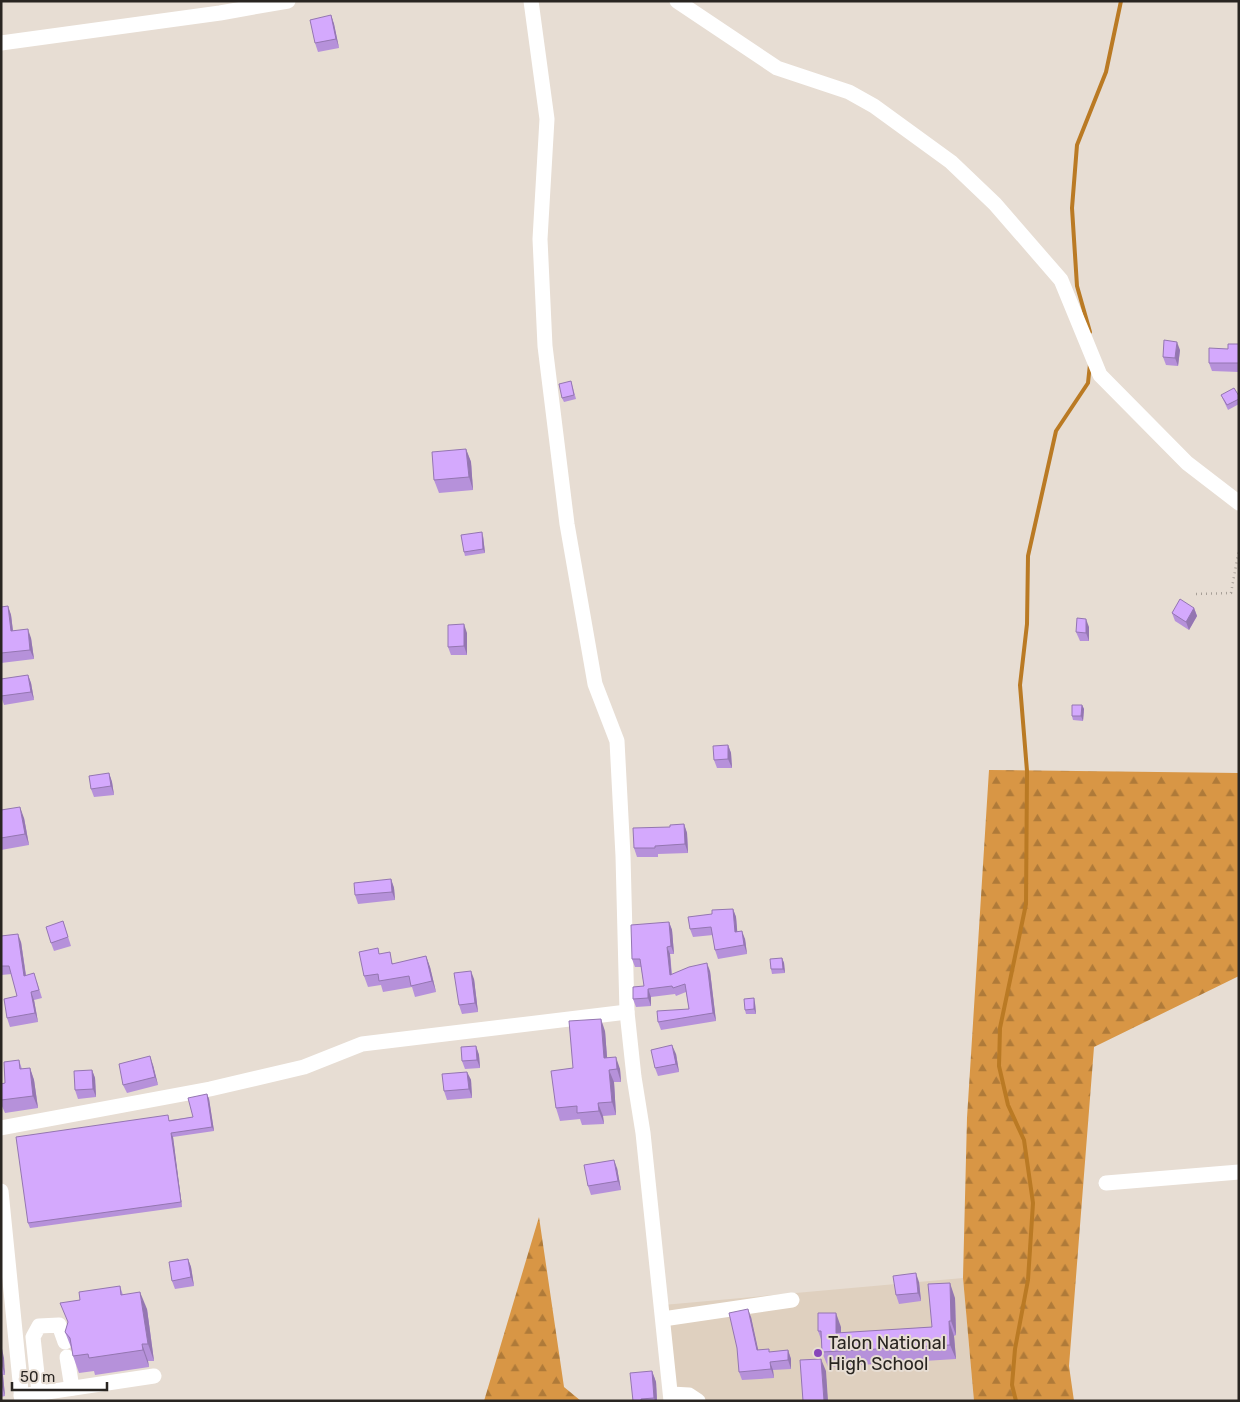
<svg xmlns="http://www.w3.org/2000/svg" width="1240" height="1402" viewBox="0 0 1240 1402" font-family="Rubik,sans-serif">
	<defs>
		<pattern id="forest-firs" width="22" height="20" patternUnits="userSpaceOnUse" patternTransform="scale(1.25)"><rect width="22" height="20" fill="#d89645"/><path d="M5 1l3.5 6h-7zM16 11l3.5 6h-7z" fill="#af7a39"/></pattern>
	</defs>
	<rect width="100%" height="100%" fill="#e7ddd3"/>
	<path fill="#dfd0bf" d="M963 1278 974 1401H672L663 1305Z"/>
	<g fill="url(#forest-firs)">
		<path d="M989 770 1239 773V976L1094 1047 1069 1366 1074 1401H974L963 1278 967 1118Z"/>
		<path d="M539 1217 564 1387 581 1401H484Z"/>
	</g>
	<g fill="none" stroke-linecap="round" stroke-linejoin="round">
		<g stroke="#ba7a24" stroke-width="4">
			<path d="M1090 332 1077 286 1072 208 1077 145 1106 72 1121 1"/>
			<path d="M1016 1401 1012 1385 1015 1349 1028 1280 1033 1203 1024 1140 1008 1105 999 1066 1000 1028 1026 904 1027 771 1020 685 1027 624 1028 556 1056 431 1088 383 1090 364"/>
		</g>
		<path stroke="#a79f97" stroke-width="2.5" stroke-dasharray="1 4" stroke-linecap="butt" d="M1196 594 1231 593 1239 549"/>
		<g stroke="#fff" stroke-width="15">
			<path d="M531 1 547 119 540 239 545 346 567 524 595 684 617 741 623 856 627 1012 634 1077 643 1133 671 1401"/>
			<path d="M677 1 777 68 849 92 874 106 951 162 995 204 1061 280 1100 375 1187 463 1239 503"/>
			<path d="M1 43 220 13 288 1"/>
			<path d="M1 1128 210 1089 304 1067 362 1044 627 1012"/>
			<path d="M1106 1183 1239 1172"/>
			<path d="M1 1191 22 1401"/>
			<path d="M663 1319 792 1300"/>
			<path d="M67 1357 72 1388"/>
			<path d="M39 1393 33 1337 39 1326 59 1325 65 1342"/>
			<path d="M671 1394 689 1395 698 1401"/>
			<path d="M21 1396 154 1376"/>
		</g>
	</g>
	<g fill="#b691da">
		<path d="M331 15 334 24 339 48 318 52 315 43Z"/>
		<path d="M1239 344V372L1212 371 1209 363 1228 349Z"/>
		<path d="M1180 350 1178 366 1166 365 1163 357Z"/>
		<path d="M571 381 576 399 564 402 562 398Z"/>
		<path d="M1221 395 1239 396V404L1228 410Z"/>
		<path d="M466 449 471 462 473 490 439 493 434 480Z"/>
		<path d="M483 536 485 553 465 556 464 552Z"/>
		<path d="M8 606 11 615 13 631 31 638 34 659 1 663V607Z"/>
		<path d="M1194 608 1197 616 1189 630 1175 621 1172 613Z"/>
		<path d="M1089 627V641H1080L1076 632Z"/>
		<path d="M467 633V655H451L448 647Z"/>
		<path d="M28 675 31 683 34 700 4 705 1 696Z"/>
		<path d="M1082 705 1084 709 1083 721 1073 720 1072 716Z"/>
		<path d="M728 745 731 753 732 768H717L714 760Z"/>
		<path d="M109 773 112 782 114 795 94 797 91 789Z"/>
		<path d="M1 810 24 818 29 845 1 850Z"/>
		<path d="M684 824 687 833 688 853 658 854V857H637L634 848 670 827Z"/>
		<path d="M391 879 394 888 395 900 358 904 355 895Z"/>
		<path d="M733 909 736 917 737 931 745 939 747 954 718 959 715 950 713 935 693 937 690 929 712 914Z"/>
		<path d="M63 921 71 946 54 951 51 943Z"/>
		<path d="M669 922 672 930 674 954H670L672 974 710 971 716 1021 661 1030 658 1022 689 1009 686 992 676 996 675 994 651 997V1006L636 1007 633 999 644 986 641 967H635L632 959Z"/>
		<path d="M1 936 21 942 26 975 37 982 42 998 34 1000 38 1022 10 1027 7 1018 17 996 12 974 1 975Z"/>
		<path d="M380 954 394 964 426 956 430 967 436 992 415 997 412 987 383 992 381 985 368 987 364 976Z"/>
		<path d="M782 958 784 963 785 973 772 974 771 969Z"/>
		<path d="M474 979 478 1012 462 1014 459 1005Z"/>
		<path d="M755 1003 756 1014H746L745 1010Z"/>
		<path d="M605 1031 607 1057 620 1069 621 1082H614L616 1115 603 1116 604 1124 582 1125 580 1119 560 1121 556 1108 573 1068Z"/>
		<path d="M476 1046 479 1055 480 1068 465 1069 462 1061Z"/>
		<path d="M676 1054 679 1072 658 1076 655 1068Z"/>
		<path d="M19 1060 22 1069 30 1068 34 1080 38 1108 5 1113 1 1104V1084L5 1083Z"/>
		<path d="M153 1065 158 1085 127 1093 123 1085Z"/>
		<path d="M92 1070 95 1078 96 1097 78 1099 75 1090Z"/>
		<path d="M467 1072 471 1080 472 1098 447 1100 444 1091Z"/>
		<path d="M207 1094 209 1099 214 1131 173 1137 182 1207 30 1228 28 1223 170 1120 193 1117Z"/>
		<path d="M617 1168 621 1190 591 1195 588 1186Z"/>
		<path d="M188 1259 191 1267 194 1286 175 1289 172 1281Z"/>
		<path d="M919 1282 921 1301 899 1304 896 1295Z"/>
		<path d="M120 1286 123 1295 147 1309 154 1361H148L149 1367 95 1375 94 1371 79 1373 73 1356 72 1350 65 1332 68 1323 80 1300Z"/>
		<path d="M955 1298 956 1335 954 1336 956 1359 828 1367 822 1352V1342L818 1331 841 1327V1333L932 1327Z"/>
		<path d="M751 1317 758 1350 770 1352 788 1350 791 1359V1369L773 1370 774 1378 742 1380 739 1372Z"/>
		<path d="M1 1344 5 1375H3L5 1396 1 1397Z"/>
		<path d="M652 1371 656 1382 657 1401H633Z"/>
	</g>
	<g fill="#9476b1">
		<path d="M331 15 334 24 339 48 336 39Z"/>
		<path d="M1177 342 1180 350 1178 366 1175 358Z"/>
		<path d="M466 449 471 462 473 490 469 477Z"/>
		<path d="M482 532 483 536 485 553 483 549Z"/>
		<path d="M8 606 11 615 14 640 11 631Z"/>
		<path d="M1194 608 1197 616 1189 630 1186 622Z"/>
		<path d="M1086 619 1089 627V641L1086 633Z"/>
		<path d="M464 624 467 633V655L464 646Z"/>
		<path d="M28 629 31 638 34 659 30 650Z"/>
		<path d="M28 675 31 683 34 700 31 692Z"/>
		<path d="M1082 705 1084 709 1083 721 1081 716Z"/>
		<path d="M728 745 731 753 732 768 728 759Z"/>
		<path d="M109 773 112 782 114 795 111 786Z"/>
		<path d="M20 807 24 818 29 845 25 834Z"/>
		<path d="M684 824 687 833 688 853 685 844Z"/>
		<path d="M391 879 394 888 395 900 392 892Z"/>
		<path d="M733 909 736 917 738 940 735 932Z"/>
		<path d="M669 922 672 930 674 954 671 946Z"/>
		<path d="M742 931 745 939 747 954 744 945Z"/>
		<path d="M18 934 21 942 27 984 24 976Z"/>
		<path d="M667 947 670 954 672 983 670 975Z"/>
		<path d="M426 956 430 967 436 992 432 981Z"/>
		<path d="M782 958 784 963 785 973 783 969Z"/>
		<path d="M707 963 710 971 716 1021 713 1013Z"/>
		<path d="M471 971 474 979 478 1012 475 1003Z"/>
		<path d="M648 989 651 997V1006L648 998Z"/>
		<path d="M31 992 34 1000 38 1022 35 1013Z"/>
		<path d="M754 998 755 1003 756 1014 754 1009Z"/>
		<path d="M601 1019 605 1031 608 1070 604 1058Z"/>
		<path d="M672 1045 676 1054 679 1072 676 1064Z"/>
		<path d="M476 1046 479 1055 480 1068 477 1060Z"/>
		<path d="M150 1056 153 1065 158 1085 155 1077Z"/>
		<path d="M616 1057 620 1069 621 1082 617 1069Z"/>
		<path d="M30 1068 34 1080 38 1108 33 1096Z"/>
		<path d="M92 1070 95 1078 96 1097 93 1089Z"/>
		<path d="M609 1070 614 1082 616 1115 612 1102Z"/>
		<path d="M467 1072 471 1080 472 1098 469 1089Z"/>
		<path d="M207 1094 209 1099 214 1131 212 1127Z"/>
		<path d="M598 1103 603 1116 604 1124 599 1111Z"/>
		<path d="M171 1133 173 1137 182 1207 181 1202Z"/>
		<path d="M614 1160 617 1168 621 1190 618 1181Z"/>
		<path d="M188 1259 191 1267 194 1286 191 1277Z"/>
		<path d="M916 1273 919 1282 921 1301 918 1293Z"/>
		<path d="M950 1283 955 1298 956 1335 951 1321Z"/>
		<path d="M140 1292 147 1309 154 1361 148 1344Z"/>
		<path d="M748 1309 751 1317 760 1358 757 1350Z"/>
		<path d="M836 1313 841 1327V1347L836 1333Z"/>
		<path d="M949 1321 954 1336 956 1359 950 1345Z"/>
		<path d="M1 1344 4 1358 5 1375 2 1366Z"/>
		<path d="M142 1344 148 1361 149 1367 143 1350Z"/>
		<path d="M788 1350 791 1359V1369L788 1360Z"/>
		<path d="M821 1359 826 1371 828 1401H824Z"/>
		<path d="M770 1362 773 1370 774 1378 771 1369Z"/>
		<path d="M1 1371 3 1375 5 1396 2 1387Z"/>
		<path d="M652 1371 656 1382 657 1401H655L654 1398Z"/>
	</g>
	<g fill="#d4a9fd" stroke="#9476b1">
		<path d="M331 15 336 39 315 43 310 20Z"/>
		<path d="M1164 340 1177 342 1175 358 1163 357Z"/>
		<path d="M1228 344H1239V363H1209V348L1228 349Z"/>
		<path d="M571 381 574 395 562 398 559 384Z"/>
		<path d="M1234 388 1239 396V399L1227 405 1221 395Z"/>
		<path d="M466 449 469 477 434 480 432 452Z"/>
		<path d="M482 532 483 549 464 552 461 535Z"/>
		<path d="M1180 599 1194 608 1186 622 1172 613Z"/>
		<path d="M8 606 11 631 28 629 30 650 1 653V607Z"/>
		<path d="M1077 618 1086 619V633L1076 632Z"/>
		<path d="M464 624V646L448 647V625Z"/>
		<path d="M28 675 31 692 1 696V679Z"/>
		<path d="M1072 705H1082L1081 716H1072Z"/>
		<path d="M728 745V759L714 760 713 746Z"/>
		<path d="M109 773 111 786 91 789 89 776Z"/>
		<path d="M20 807 25 834 1 838V810Z"/>
		<path d="M684 824 685 844 655 846V848H634L633 828 670 827V825Z"/>
		<path d="M391 879 392 892 355 895 354 883Z"/>
		<path d="M733 909 735 932 742 931 744 945 715 950 711 927 690 929 688 917 712 914V910Z"/>
		<path d="M63 921 68 937 51 943 46 927Z"/>
		<path d="M669 922 671 946 667 947 670 975 689 967 707 963 713 1013 658 1022 657 1011 689 1009 685 984 673 988 672 986 648 989V998L633 999V987L644 986 640 959H632L631 925Z"/>
		<path d="M18 934 24 976 34 973 39 990 31 992 35 1013 7 1018 4 999 17 996 9 966H1V936Z"/>
		<path d="M378 948 379 954 390 952 392 964 426 956 432 981 411 986 409 976 379 981 378 974 364 976 359 952Z"/>
		<path d="M782 958 783 969H771L770 959Z"/>
		<path d="M471 971 475 1003 459 1005 454 973Z"/>
		<path d="M754 998V1009L745 1010 744 999Z"/>
		<path d="M601 1019 604 1058 616 1057 617 1069 609 1070 612 1102 598 1103 599 1111 577 1113V1106L556 1108 551 1071 573 1068 569 1021Z"/>
		<path d="M672 1045 676 1064 655 1068 651 1050Z"/>
		<path d="M476 1046 477 1060 462 1061 461 1047Z"/>
		<path d="M150 1056 155 1077 123 1085 119 1064Z"/>
		<path d="M19 1060 20 1069 30 1068 33 1096 1 1100V1084L5 1083 4 1062Z"/>
		<path d="M92 1070 93 1089 75 1090 74 1071Z"/>
		<path d="M467 1072 469 1089 444 1091 442 1074Z"/>
		<path d="M207 1094 212 1127 171 1133 181 1202 28 1223 16 1137 168 1115 169 1121 193 1117 188 1098Z"/>
		<path d="M614 1160 618 1181 588 1186 584 1165Z"/>
		<path d="M188 1259 191 1277 172 1281 169 1262Z"/>
		<path d="M916 1273 918 1293 896 1295 893 1276Z"/>
		<path d="M950 1283 951 1321H949L950 1345 822 1352 821 1331H818V1313H836V1333L932 1327 928 1284Z"/>
		<path d="M120 1286 121 1295 140 1292 148 1344H142L143 1350 89 1358 88 1354 73 1356 70 1338 65 1332 68 1322 60 1303 80 1300 79 1292Z"/>
		<path d="M748 1309 757 1350 769 1349V1352L788 1350V1360L770 1362 771 1369 739 1372 737 1348 729 1313Z"/>
		<path d="M821 1359 824 1401H803L800 1360Z"/>
		<path d="M652 1371 654 1398 641 1399V1401H633L630 1373Z"/>
	</g>
	<circle fill="#8745ba" stroke="#e7ddd3" stroke-width="2" cx="818" cy="1353" r="5"/>
	<g text-anchor="middle" stroke-width="4" stroke-linejoin="round" paint-order="stroke">
		<g font-size="18" fill="#292521" stroke="#e7ddd3" text-anchor="start">
			<text x="828" y="1349">Talon National<tspan x="828" dy="21">High School</tspan></text>
		</g>
	</g>
	<rect width="1240" height="1402" fill="none" stroke="#292521" stroke-width="5"/>
	<path d="M12 1382v8h95v-8" fill="none" stroke="#292521" stroke-width="2.5"/>
	<text x="20" y="1382" font-size="15" fill="#292521" stroke="#e7ddd3" stroke-width="4" paint-order="stroke">50 m</text>
</svg>
